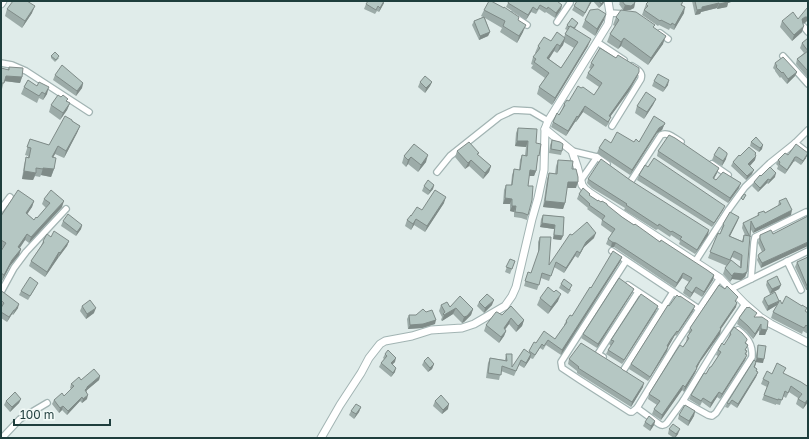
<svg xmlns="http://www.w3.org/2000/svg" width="809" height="439" viewBox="0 0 809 439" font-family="'Golos Text',sans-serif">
	<rect width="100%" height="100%" fill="#e0ecea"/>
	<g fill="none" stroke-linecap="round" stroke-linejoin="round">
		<g stroke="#a2b4b3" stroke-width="8">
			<g id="minor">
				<path d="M610 13 625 14"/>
				<path d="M512 15 527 25"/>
				<path d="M557 22 570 3"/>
				<path d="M804 27 808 32"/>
				<path d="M660 33 668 39"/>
				<path d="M597 42 624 60"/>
				<path d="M783 56 808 84"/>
				<path d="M1 63 12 65 26 71 89 112"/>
				<path d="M612 126 641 79C643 72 638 70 632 66"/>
				<path d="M795 143 808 153"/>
				<path d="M572 151 597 157 607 164"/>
				<path d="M712 164 728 175"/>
				<path d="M437 172 450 156 499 117 514 110 531 111 548 121"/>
				<path d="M581 180 597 157"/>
				<path d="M631 181 661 135C668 131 675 139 681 142"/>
				<path d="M1 209 10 197"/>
				<path d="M612 251 699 309"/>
				<path d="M626 261 563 359 561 362 562 368 580 380 630 412H632L637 408 676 344 720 278"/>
				<path d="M787 261 801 290"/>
				<path d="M695 262 729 209 745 187 770 163 795 143 808 130"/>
				<path d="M751 279 754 242 755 237 806 212"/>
				<path d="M628 285 663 308"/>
				<path d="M731 289 808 251"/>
				<path d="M1 292 14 268 26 252 66 209"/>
				<path d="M603 357 598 354 638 292"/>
				<path d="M623 371 673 292"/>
				<path d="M683 401 708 415 712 416 716 413 752 357C753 344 747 337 738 330"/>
				<path d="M637 408 659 424C662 426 664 426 667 423L683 401 716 347 745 304"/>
				<path d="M2 438 20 419 47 403"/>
			</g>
		</g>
		<g stroke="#a2b4b3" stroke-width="9">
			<g id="tertiary">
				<path d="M1 4 3 1"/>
				<path d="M545 129 572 151 577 166 582 185 585 189 590 193 720 278 745 304 760 317 771 324 808 343"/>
				<path d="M321 438 340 405 361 373 369 358 380 344 385 341 412 336 431 330 462 328 474 324 505 306 512 296 516 287 532 219 538 198 544 170 545 129 548 121 608 24 610 13 608 1"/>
			</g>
		</g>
		<use href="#minor" stroke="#fff" stroke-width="5.5"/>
		<use href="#tertiary" stroke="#fff" stroke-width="7"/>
	</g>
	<g fill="#9caba8" fill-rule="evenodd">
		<path d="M577 1H592L583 17 572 10Z"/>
		<path d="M593 1H605L603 4 599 8Z"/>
		<path d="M618 1H634L635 3 634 8 630 10H623L619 4 620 3Z"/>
		<path d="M683 1 682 5 684 13 674 30 670 28 669 30 659 25 658 26 642 15 646 4Z"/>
		<path d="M692 1H734L728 3 727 7 717 9V8L701 12 700 14 695 15Z"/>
		<path d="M384 3 379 12 377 11 375 14 364 9 366 4Z"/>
		<path d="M508 3 562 5 561 9 555 18 546 12 545 13 539 9 536 14 531 12 526 20 506 7Z"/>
		<path d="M7 9 32 13 22 28 5 16Z"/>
		<path d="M484 10 518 20 523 32 517 43 500 32 502 28 485 18 490 32 488 36 479 40 472 25 474 21 483 17 481 16Z"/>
		<path d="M616 17 654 28 663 44 648 65 621 46 618 49 607 42 610 34 615 26 613 25Z"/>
		<path d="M798 19 805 23H802V32L792 41 780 27 782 21Z"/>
		<path d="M585 20H604L595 36 582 27Z"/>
		<path d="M578 23 575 29 588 46 552 105 537 94 539 87 545 78 531 68 533 65 531 64 533 57 536 54 535 53 538 46 551 41 564 37 567 30 565 29 567 25ZM564 42 574 48 561 68 549 59 554 51 557 53 563 45Z"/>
		<path d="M808 38V78L796 64 797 59 804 53 800 48 802 43Z"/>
		<path d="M51 56 59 58 55 62 51 58Z"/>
		<path d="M591 63 637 77 629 91 610 117 609 123 606 127 583 112 576 122H575L566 136 551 127 553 122 559 115 562 109 564 104 569 101 594 95 599 87 586 78 588 73 591 69 589 68Z"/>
		<path d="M775 63 797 72 795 76 787 84 781 77 780 78 775 71V70L773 68Z"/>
		<path d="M9 67 22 77 20 83 4 81 2 89H1V68L8 70Z"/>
		<path d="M55 75 83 83 82 88 76 96 53 80Z"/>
		<path d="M28 80 47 94 43 100 39 98 37 103 21 94 24 87Z"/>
		<path d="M654 81 668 85 663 92 652 86Z"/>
		<path d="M420 82H432L430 86 425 93 418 87Z"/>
		<path d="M656 99 653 105 644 119 635 113 637 106Z"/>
		<path d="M70 103 67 110 60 120 49 112 51 105Z"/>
		<path d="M72 121 80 126 77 133 64 158 55 154 53 157 54 169 51 177 41 175 40 177 35 176 33 180 22 179 24 165 26 157 28 158V156L25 155 30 139 49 145Z"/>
		<path d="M665 123 662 130 657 133 630 175 597 153 599 148 611 143 634 142H639Z"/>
		<path d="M518 128 536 143 537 161 536 171 534 176H529L528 186V215L527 220 521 218 514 217V212L510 211V204H503L504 190 506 185H511L512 175 514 169 519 170 520 160 522 155H525L526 147 515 146 516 133Z"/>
		<path d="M552 140 562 151 561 155 549 153 550 145Z"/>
		<path d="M751 142 762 149 759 152 750 146Z"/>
		<path d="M414 144 426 162 418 172 408 164 406 167 402 163 404 156Z"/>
		<path d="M457 151 478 155 491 166 489 172 483 179 469 166 465 169 455 157Z"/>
		<path d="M658 151 717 173 714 179 716 180 739 188 728 203 657 156Z"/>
		<path d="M756 153 755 160 750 166 752 174 746 180 731 166 733 162 740 156Z"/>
		<path d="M714 155 726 159 722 166 712 160Z"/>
		<path d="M788 155 806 158 801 165 795 161V162L794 161 785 174 777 169 778 166 776 164 778 160Z"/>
		<path d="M558 160 572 169 576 188H567L565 203 563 209 543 207 547 179 549 173 555 174 556 166Z"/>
		<path d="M639 175 723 210 712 227 637 180Z"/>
		<path d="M761 176 775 177 768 184 767 183 758 192 752 186 754 182Z"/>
		<path d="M588 179 708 235 695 254 679 244 680 241 671 235 670 237 658 229 656 230 624 210 625 208 592 188 587 183Z"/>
		<path d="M434 185 433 189 428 195 422 191 424 186Z"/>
		<path d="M579 194 589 195 598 201 607 206 622 217 660 242 714 275 713 280 702 297 694 292 690 298 683 293 685 288 689 282 682 278 675 288 614 247H611L606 244 608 239 612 233 601 225 602 220 587 209 588 208 577 199Z"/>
		<path d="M44 199 62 207 29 243 25 240 20 248 21 249 19 255 10 266 2 281 1 280V251L3 248 1 247V216L34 201 32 207 27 214 34 220 37 218 46 208 42 204Z"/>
		<path d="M779 201 791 215 753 233 750 228 747 272 745 277 741 280 732 279 730 282 723 274 725 268 727 266 708 258 718 233 720 234 723 224 739 217 737 222 730 236 742 241 744 235H745L742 228 743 223 757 217 758 213H765L778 206ZM732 257 740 261V267L730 261Z"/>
		<path d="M444 203 425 232 414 225 411 230 405 226 407 220 411 216 422 210Z"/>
		<path d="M543 215 564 217 563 236 561 240 553 239 554 229 540 227 541 219Z"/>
		<path d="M808 216 761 268 757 260 759 254 762 252 758 243 760 235 773 234Z"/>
		<path d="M63 221 82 225 81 229 76 236 61 226Z"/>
		<path d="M572 235 594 238 584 247 578 258 575 256 564 273 554 267 549 281 541 278 537 290 524 286 528 272 531 273 538 255V242L540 237 549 265Z"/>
		<path d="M51 237 69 241 67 246 58 258 45 277 29 266 31 261 41 246 43 241Z"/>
		<path d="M622 257 620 262 561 355 546 345 543 350 540 348 533 359 530 358 524 368 519 365 514 376 501 371 499 380 486 378 488 363 490 358 505 360 506 354 512 367 529 352 536 343 555 339 565 326 564 325 566 321 572 316 591 288Z"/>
		<path d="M808 257V289L806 290 795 267 797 262Z"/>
		<path d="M510 259 515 261 510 274 505 272Z"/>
		<path d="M767 281 781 285 779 289 770 294 766 285Z"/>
		<path d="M561 284 571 290 568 294 559 288Z"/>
		<path d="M36 287 28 300 19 295 21 291Z"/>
		<path d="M1 291 18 308 13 315 12 314 7 322 1 318V308L2 307 1 306Z"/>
		<path d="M554 292 558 301 548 314 537 305 540 298Z"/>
		<path d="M632 293 597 348 581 338 583 334Z"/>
		<path d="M764 298 778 304H782L805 312 808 313V334L803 331 802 334 771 318 773 312 777 305 767 311 762 302Z"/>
		<path d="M479 302 492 305 484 313 477 306Z"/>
		<path d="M736 302V307L721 329 720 334 700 362 697 368 695 373 684 392 682 390 661 420 652 414 654 409 657 405 648 399 649 394 686 342 687 337 690 334 688 333 690 328Z"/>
		<path d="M441 305 450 307 473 309 471 315 464 322 462 323 453 314 442 321 441 320 442 317 439 311Z"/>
		<path d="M82 306 94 313 86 319 80 311Z"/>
		<path d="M669 306 693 311 676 336 675 335 668 347 667 351 648 381 629 369 631 364Z"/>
		<path d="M656 311 622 364 606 354 608 350 611 346 609 344 611 340Z"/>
		<path d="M426 312 435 324 422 328 408 329 407 319 409 315H416Z"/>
		<path d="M502 315 524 320 522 326 516 332 509 324 505 330 506 331 504 336 499 343 484 331 486 325Z"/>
		<path d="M755 317 767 330 765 335H759V330L753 339 746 331 737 324 739 318Z"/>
		<path d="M730 333 746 344V350L747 351 745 360 720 399 717 397 710 408 702 402 700 406 689 399 691 395 711 367 718 356 716 355 718 350 724 345 729 338H728Z"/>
		<path d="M758 345 763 363 756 362 755 367 757 369 756 372H758L756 377 737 408 731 404 728 408 725 407 727 403 755 361 757 350Z"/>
		<path d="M385 354 395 362 392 364 395 372 391 377 379 367 381 363 384 359 383 358Z"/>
		<path d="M569 359 623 370 643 387 631 407 577 373V371L568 364Z"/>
		<path d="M424 361 434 364 432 369 428 372 422 365Z"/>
		<path d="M783 373 808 402 803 409 796 404 798 398 789 392 786 398 783 396 780 405 776 404V405L762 400 767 387 761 384 763 379 772 374Z"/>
		<path d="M100 376 99 380 87 390 86 392 87 399 82 403 80 401 67 415 62 410 59 413 52 404 54 400 64 396 71 389 70 388 71 384 81 380Z"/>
		<path d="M21 399 19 403 10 412 4 405 6 401Z"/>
		<path d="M435 401 448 409 442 414 433 406Z"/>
		<path d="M361 407 359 412 354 419 349 415 351 411Z"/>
		<path d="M695 411 694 416 688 426 678 419 679 415Z"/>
		<path d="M655 421 654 425 650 431 643 426 645 422Z"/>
		<path d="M669 429 678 434 675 438H674L668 434Z"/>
	</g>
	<g fill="#7f8b88">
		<path d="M384 1V3L379 12 380 8Z"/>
		<path d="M591 1H592L583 17Z"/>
		<path d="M604 1H605L603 4 599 8 601 4Z"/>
		<path d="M727 1H734L728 3 727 7 717 9 719 4Z"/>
		<path d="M635 3 634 8 630 10H623L625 5Z"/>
		<path d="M719 3 717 8 701 12 700 14 695 15 697 10 702 7Z"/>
		<path d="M562 5 561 9 555 18 556 13Z"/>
		<path d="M35 6 32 13 22 28 25 21Z"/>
		<path d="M533 7 531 12 526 20 528 15Z"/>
		<path d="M685 7 684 13 674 30 675 25Z"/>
		<path d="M606 14 604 20 595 36 597 29Z"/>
		<path d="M805 17H808V20L805 23H803L800 25 802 19Z"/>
		<path d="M526 25 523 32 517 43 519 36Z"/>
		<path d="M804 26 802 32 792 41 794 35Z"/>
		<path d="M490 32 488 36 479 40 480 36Z"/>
		<path d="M666 36 663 44 648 65 651 58Z"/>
		<path d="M565 38 563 45 557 53 560 46Z"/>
		<path d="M624 38 621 46 618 49 621 42Z"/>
		<path d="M591 39 588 46 552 105 555 98Z"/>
		<path d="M557 44 554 51 545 65 547 58Z"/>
		<path d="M639 72 637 77 629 91 607 121 609 116Z"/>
		<path d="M797 72 795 76 787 84 788 79Z"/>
		<path d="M6 76 22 77 20 83 4 81Z"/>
		<path d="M669 80 668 85 663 92Z"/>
		<path d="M432 82 430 86 425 93 426 88Z"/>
		<path d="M83 83 82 88 76 96 77 91Z"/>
		<path d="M49 87 47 94 43 100 45 94Z"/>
		<path d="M656 99 653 105 644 119 647 112Z"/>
		<path d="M70 103 67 110 60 120 63 113Z"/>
		<path d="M585 106 583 112 576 122 578 117Z"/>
		<path d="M577 116 575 122 566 136 568 131Z"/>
		<path d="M665 123 662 130 657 133 630 175 632 170 659 128Z"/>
		<path d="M80 126 77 133 64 158 66 151Z"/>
		<path d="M517 141H528L526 147 515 146Z"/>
		<path d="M763 145 762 149 759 152 760 148Z"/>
		<path d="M58 146 55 154 49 165 52 157Z"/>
		<path d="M808 153 806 158 801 165 803 161Z"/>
		<path d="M428 155 426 162 418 172 421 165Z"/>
		<path d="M727 155 726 159 722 166 723 161Z"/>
		<path d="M756 156 755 160 747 169 748 164Z"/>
		<path d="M411 157 408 164 406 167 408 160Z"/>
		<path d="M795 157 794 161 785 174 787 170Z"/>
		<path d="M471 160 469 166 465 169 468 163Z"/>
		<path d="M491 166 489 172 483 179 485 173Z"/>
		<path d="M43 168 54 169 51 177 41 175Z"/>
		<path d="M719 168 717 173 711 183 713 178Z"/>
		<path d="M530 170 536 171 534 176H528Z"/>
		<path d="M754 170 752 174 746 180 747 176Z"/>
		<path d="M24 171 36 173 33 180 22 179Z"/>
		<path d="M776 173 775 177 768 184 770 180Z"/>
		<path d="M768 179 767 183 758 192 760 188Z"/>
		<path d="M568 182H578L576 188H566Z"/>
		<path d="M741 183 739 188 728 203 730 198Z"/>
		<path d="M434 185 433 189 428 195 430 191Z"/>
		<path d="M446 197 444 203 425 232 427 226Z"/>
		<path d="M505 198 512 199 510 204H503Z"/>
		<path d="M34 201 32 207 24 219 26 213Z"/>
		<path d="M64 201 62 207 29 243 31 237Z"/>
		<path d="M545 201 565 203 563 209 543 207Z"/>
		<path d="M512 206H516L514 212 510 211Z"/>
		<path d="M725 206 723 210 712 227 714 223Z"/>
		<path d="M792 210 791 215 753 233 755 229Z"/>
		<path d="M739 217 737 222 727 242 729 236Z"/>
		<path d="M416 219 414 225 411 230 413 224Z"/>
		<path d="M542 223 555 225 554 229 540 227Z"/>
		<path d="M82 225 81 229 76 236 77 232Z"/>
		<path d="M709 230 708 235 695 254 697 250Z"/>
		<path d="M596 233 594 238 584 247 578 258 580 253 586 242Z"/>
		<path d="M27 234 25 240 16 253 18 247Z"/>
		<path d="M554 235 563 236 561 240 553 239Z"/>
		<path d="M69 241 67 246 58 258 60 253Z"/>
		<path d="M612 242 616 243 614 247H611Z"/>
		<path d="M808 242V246L761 268 762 263Z"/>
		<path d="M21 249 19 255 10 266 2 281 4 275 12 260Z"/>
		<path d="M577 251 575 256 564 273 566 268Z"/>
		<path d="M59 252 58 258 45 277 47 272Z"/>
		<path d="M622 257 620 262 561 355 562 350Z"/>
		<path d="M747 272 745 277 741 280 732 279 730 282 732 276 734 273Z"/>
		<path d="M683 273 682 278 675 288 677 283Z"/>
		<path d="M714 275 713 280 702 297 704 292Z"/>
		<path d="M781 285 779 289 770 294 772 289Z"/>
		<path d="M808 285V289L806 290 807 286Z"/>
		<path d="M696 287 694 292 690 298 692 293Z"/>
		<path d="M634 289 632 293 597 348 598 344Z"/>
		<path d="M561 294 558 301 548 314 551 307Z"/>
		<path d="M494 300 492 305 484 313 485 308Z"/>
		<path d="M779 301 777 305 767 311 768 306Z"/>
		<path d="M737 303 736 307 718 333 720 328Z"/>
		<path d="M19 304 18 308 13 315 15 310Z"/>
		<path d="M658 306 656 311 622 364 624 360Z"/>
		<path d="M695 306 693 311 676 336 678 332Z"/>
		<path d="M96 308 94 313 86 319 87 314Z"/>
		<path d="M456 308 453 314 442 321 444 315Z"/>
		<path d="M473 309 471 315 464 322 462 323 464 317Z"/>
		<path d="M14 310 12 314 7 322 9 317Z"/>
		<path d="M511 318 509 324 501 334 504 328Z"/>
		<path d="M436 320 435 324 422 328 408 329 410 325Z"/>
		<path d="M524 320 522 326 516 332 518 326Z"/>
		<path d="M761 324 759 330 753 339 755 334Z"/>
		<path d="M721 329 720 334 700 362 696 370 697 368 695 373 684 392 685 387 702 357Z"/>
		<path d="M761 329 767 330 765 335H759Z"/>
		<path d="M506 331 504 336 499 343 501 337Z"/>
		<path d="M677 331 675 335 666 351 667 346Z"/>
		<path d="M668 347 667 351 648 381 650 377Z"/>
		<path d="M531 354 530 359 524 368 526 363Z"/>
		<path d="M747 355 745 360 720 399 722 394Z"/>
		<path d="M396 358 395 362 390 367 391 363Z"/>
		<path d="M757 358 764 359 763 363 756 362 755 366 752 371Z"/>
		<path d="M434 364 432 369 428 372 430 368Z"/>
		<path d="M396 368 395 372 391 377 393 373Z"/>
		<path d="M758 372 756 377 737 408 738 404Z"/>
		<path d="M100 376 99 380 87 390 86 392 83 394 87 387Z"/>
		<path d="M644 383 643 387 631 407 632 402Z"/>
		<path d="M683 385 682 390 661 420 662 415Z"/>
		<path d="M719 392 717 397 710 408 711 403Z"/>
		<path d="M88 395 87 399 82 403 83 399Z"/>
		<path d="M82 397 80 401 67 415 68 411Z"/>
		<path d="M21 399 19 403 10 412 12 407Z"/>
		<path d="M808 399V402L803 409 805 403Z"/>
		<path d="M449 404 448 409 442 414 443 410Z"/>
		<path d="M63 406 62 410 59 413 60 408Z"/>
		<path d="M361 407 359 412 354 419 356 414Z"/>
		<path d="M695 411 694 416 688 426 689 421Z"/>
		<path d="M655 421 654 425 650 431 651 426Z"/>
		<path d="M680 429 678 434 675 438 676 434Z"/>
	</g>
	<g fill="#b5c7c3" stroke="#7f8b88">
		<path d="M13 1H27L35 6 25 21 7 9Z"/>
		<path d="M368 1H384L380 8 378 6 376 10 366 4Z"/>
		<path d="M489 1H491L504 8V7L519 17 518 20 526 25 519 36 503 26 505 21 484 10Z"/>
		<path d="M509 1H557L562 5 556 13 548 7 547 9 540 5 537 10 533 7 528 15 508 3Z"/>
		<path d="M577 1H591L585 13 574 6Z"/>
		<path d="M599 1H604L601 4Z"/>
		<path d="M622 1H634L635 3 631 6 625 5Z"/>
		<path d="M649 1H683L681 5 685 7 675 25 672 23 671 25 661 20 660 21 644 10 648 6 646 4Z"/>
		<path d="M695 1H728V2L719 4V3L702 7V9L697 10Z"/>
		<path d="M807 8 808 9V17H805L802 19 803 24 804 26 794 35 782 21 793 12 798 19Z"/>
		<path d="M598 9 606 14 597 29 585 20 590 10Z"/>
		<path d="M621 10 636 12 655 25 653 27 666 36 651 58 624 38 621 42 610 34 619 20 616 17Z"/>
		<path d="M484 17 490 32 480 36 474 21Z"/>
		<path d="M572 18 578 23 574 28 570 26 569 27 567 25Z"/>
		<path d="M570 26 591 39 555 98 539 87 549 73 534 62 536 59 533 57 540 48 538 46 544 37 551 41 557 32 565 38 560 46 557 44 547 58 561 68 578 42 565 34Z"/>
		<path d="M808 38V71L797 59 808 51 802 43Z"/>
		<path d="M600 48 616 58 618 55 639 68V72L631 85 609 116 611 117 608 122 585 106 578 117 577 116 568 131 553 122 557 113 559 115 565 105 564 104 567 100 569 101 578 86 581 88 583 87 594 95 602 83 588 73 594 65 591 63Z"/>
		<path d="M55 52 59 56 56 60 51 56Z"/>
		<path d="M783 57 797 72 788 79 783 72 782 73 776 67 777 66 775 63Z"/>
		<path d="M62 65 83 83 77 91 55 75Z"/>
		<path d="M9 67 23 68 22 77 6 76 4 83H1V68L9 70Z"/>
		<path d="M658 74 669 80 665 88 654 81Z"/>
		<path d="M425 76 432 82 426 88 420 82Z"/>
		<path d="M28 80 37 86 39 82 49 87 45 94 42 92 39 96 24 87Z"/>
		<path d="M646 92 656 99 647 112 637 106Z"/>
		<path d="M58 95 61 97 63 95 68 99 66 101 70 103 63 113 51 105Z"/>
		<path d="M65 116 72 120V121L80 126 66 151 58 146 52 157 56 158 54 169 43 168V169L36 168V173L24 171 26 157 29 158 31 148 27 147 30 139 49 145Z"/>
		<path d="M654 116 665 123 664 125 659 128 632 170 599 148 605 139 611 143 617 132 634 142 636 139 639 142Z"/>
		<path d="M518 128 537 129 536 143 541 144 539 156 538 155 536 171 530 170 528 186H533L532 200 528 215 523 213 515 212 516 206H512V199L505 198 506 185H512L514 169 520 170 522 155 527 156 528 141H517Z"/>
		<path d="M669 135 675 138 719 168 713 178 716 180 723 172 741 183 730 198 658 151Z"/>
		<path d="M756 137 763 145 760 148 751 142Z"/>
		<path d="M552 140 560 142 563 144 562 151 551 149Z"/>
		<path d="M469 142 479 153 477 154 491 166 485 173 471 160 468 163 457 151Z"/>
		<path d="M414 144 428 155 421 165 411 157 408 160 404 156Z"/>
		<path d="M796 144 808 153 803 161 797 157H795L787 170 779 164 780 162 778 160 785 153 788 155Z"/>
		<path d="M719 147 727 153V155L723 161 714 155Z"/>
		<path d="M749 147 756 153 755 154 756 156 748 164 754 170 747 176 733 162 739 155 740 156Z"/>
		<path d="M654 158 725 206 714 223 639 175 645 165 648 167Z"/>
		<path d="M601 159 630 180 709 230 697 250 680 239 682 237 672 231 671 232 659 224 658 226 626 205 627 204 594 183 588 179Z"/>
		<path d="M558 160 573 161 572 169H576L578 177V182H568L565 203 545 201 549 173 557 174Z"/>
		<path d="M770 167 776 173 770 180 768 179 760 188 754 182 760 175 761 176Z"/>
		<path d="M428 180 434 185 430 191 424 186Z"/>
		<path d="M583 188 590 194 589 195 598 201V200L601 202 602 201 607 204V205L622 217 634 225 635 224 660 242 661 240 707 270 714 275 704 292 696 287 692 293 685 288 692 278 683 273 677 283 616 243 612 242 608 239 615 229 602 220 605 216 589 205 590 204 579 194Z"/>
		<path d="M18 190 34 201 26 213 34 220 36 217 37 218 50 203 44 199 51 190 64 201 31 237 27 234 18 247 21 249 12 260 4 275 1 273V251L6 243 1 240V216Z"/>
		<path d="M435 190 446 197 427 226 416 219 413 224 407 220 411 215V216L417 207 422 210Z"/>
		<path d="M744 194 746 195 743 200 741 198Z"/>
		<path d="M786 198 792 210 755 229 751 221 750 237 743 223 759 215 758 213 764 211 765 213 781 204 779 201Z"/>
		<path d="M730 212 739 217 729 236 743 242 744 235 750 236 747 272 743 274 734 273 732 276 725 268 731 260 741 268 742 255 734 251 730 260 710 252 718 233 720 234 724 225 723 224Z"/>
		<path d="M68 214 82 225 77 232 63 221Z"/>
		<path d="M543 215 564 217 563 236 554 235 555 225 542 223Z"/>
		<path d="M808 216V242L762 263 758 256 759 254 765 250 760 239V235L771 230 773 234Z"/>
		<path d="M587 222 596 233 586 242 580 253 577 251 566 268 556 262 551 276 542 273 539 285 525 281 528 272 531 273 539 250 540 237H551L549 265 570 234 572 235Z"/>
		<path d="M54 231 69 241 60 253 59 252 47 272 31 261 44 242 43 241 47 234 51 237Z"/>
		<path d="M613 251 622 257 562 350 548 340 544 346 542 344 535 355 529 351 534 342 536 343 544 331 555 339 557 336 567 322 566 321 570 315 572 316 590 287 591 288Z"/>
		<path d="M808 257V285L807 286 797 262Z"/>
		<path d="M510 259 515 261 512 269 506 267Z"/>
		<path d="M777 276 781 285 772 289 767 281Z"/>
		<path d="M30 277 38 283 30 296 21 291Z"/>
		<path d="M619 278 634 289 598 344 583 334Z"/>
		<path d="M564 279 572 285 569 290 561 284Z"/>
		<path d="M719 285 725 289 727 286 738 297 735 301 737 303 720 328 721 329 702 357 696 367 697 368 685 387 683 385 662 415 654 409 660 401 649 394 676 351 680 345 683 347 689 338 687 337 692 330 690 328Z"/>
		<path d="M548 287 554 292 556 290 561 294 551 307 540 298Z"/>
		<path d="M1 291 3 292 19 304 15 310H14L9 317 1 312V308L4 303 1 300Z"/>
		<path d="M775 292 779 301 768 306 764 298Z"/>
		<path d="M487 294 494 300 485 308 479 302Z"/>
		<path d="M641 294 658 306 624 360 608 350 614 341 611 340Z"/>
		<path d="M677 295 679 297 680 296 695 306 678 332 677 331 671 339 667 346 668 347 650 377 631 364 668 305 669 306Z"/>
		<path d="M460 296 473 309 467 316 464 317 456 308 444 315 443 314 445 312 441 305 447 302 450 307Z"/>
		<path d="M786 296 802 306V305L807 308 805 311 808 313V327L806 325 804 328 773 312 780 300 782 304Z"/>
		<path d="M90 300 96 308 87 314 82 306Z"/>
		<path d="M511 306 524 320 518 326 511 318 504 328 506 331 501 337 486 325 496 312H497L502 315Z"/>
		<path d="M747 307 748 308 749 307 757 313 754 317H762L768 321 767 330 761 329V324L755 334 748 326 739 318Z"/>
		<path d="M423 309 426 312 432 310 436 320 423 324 410 325 409 315H416Z"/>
		<path d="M734 327 742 333 747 339V340L745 343 748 345 745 350 747 351 745 354 747 355 722 394 719 392 711 403 703 398 701 401 691 395 704 373 706 374 710 367H711L721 352 718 350 722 343 724 345 731 334 730 333Z"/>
		<path d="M581 343 621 368 623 370 625 371 644 383 632 402 578 368 579 367 569 359Z"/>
		<path d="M758 345 766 346 764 359 757 358Z"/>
		<path d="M524 349 531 354 526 363 521 360 516 371 502 366 501 375 488 373 490 358 507 361 506 354H512V367Z"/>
		<path d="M388 350 396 358 391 363 396 368 393 373 381 363 387 356 385 354Z"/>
		<path d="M428 357 434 364 430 368 424 361Z"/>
		<path d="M754 360 756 362 754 367 757 369 756 371 758 372 738 404 732 400 729 404 727 403Z"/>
		<path d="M777 363 786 368 783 373 801 382 807 386 808 385V399L805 403 798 399 802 394 791 386 788 393 785 391 782 400 778 399V400L764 395 769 382 763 379 767 371 772 374Z"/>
		<path d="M94 369 100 376 87 387V388L85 390 88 395 83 399 82 397 68 411 63 406 60 408 54 400 62 393 64 396 74 386 71 384 79 377 81 380Z"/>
		<path d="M15 392 21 399 12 407 6 401Z"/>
		<path d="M441 395 449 404 443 410 435 401Z"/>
		<path d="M356 404 361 407 356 414 351 411Z"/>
		<path d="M685 405 695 411 689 421 679 415Z"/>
		<path d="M649 416 655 421 651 426 645 422Z"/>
		<path d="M673 424 680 429 676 434 669 429Z"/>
	</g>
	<rect width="809" height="439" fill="none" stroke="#1f3e3d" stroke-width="4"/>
	<path d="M14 419v6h96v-6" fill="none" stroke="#1f3e3d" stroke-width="2"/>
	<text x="20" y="419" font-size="12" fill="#1f3e3d" stroke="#f1f9f6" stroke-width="3" paint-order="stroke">100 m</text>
</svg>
